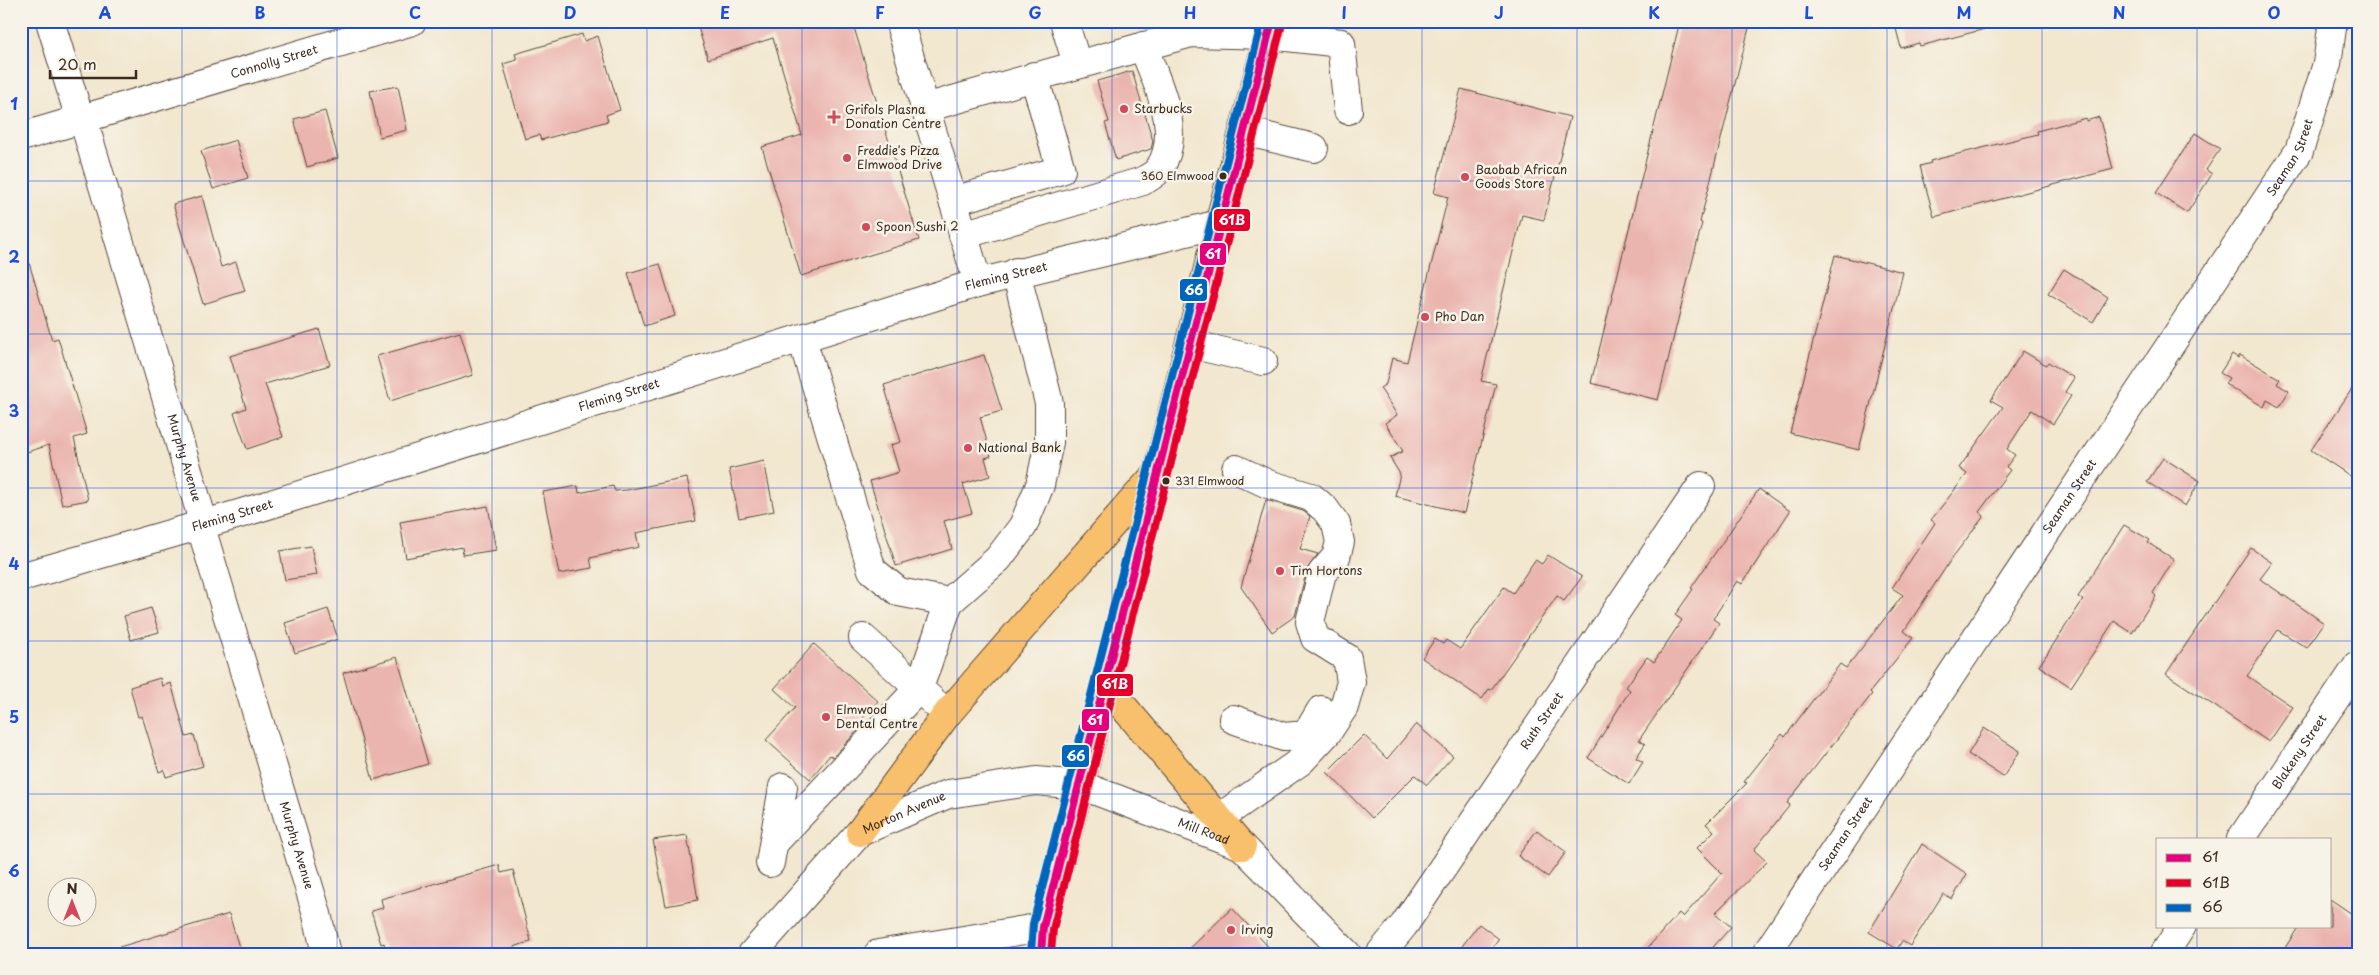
<svg xmlns="http://www.w3.org/2000/svg" width="2379" height="975" viewBox="0 0 2379 975" font-family="'Playpen Sans',sans-serif">
	<rect width="100%" height="100%" fill="#f7f3e8"/>
	<filter id="ink" filterUnits="userSpaceOnUse"><feTurbulence type="fractalNoise" baseFrequency=".02" numOctaves="2"/><feDisplacementMap in="SourceGraphic" scale="10" xChannelSelector="R" yChannelSelector="G"/><feConvolveMatrix kernelMatrix="1 2 1 2 8 2 1 2 1" color-interpolation-filters="sRGB"/></filter>
	<filter id="wash" filterUnits="userSpaceOnUse"><feTurbulence type="fractalNoise" baseFrequency=".0096" numOctaves="4" result="noise"/><feDisplacementMap in="SourceGraphic" scale="20" xChannelSelector="R" yChannelSelector="G"/><feGaussianBlur stdDeviation="1.12" result="paint"/><feColorMatrix in="noise" values="0 0 0 0 0 0 0 0 0 0 0 0 0 0 0 0 0 1.4 0 .05"/><feComposite in="paint" operator="in"/></filter>
	<g filter="url(#wash)">
		<rect width="100%" height="100%" fill="#f2e7cf"/>
		<g id="blocks">
			<g fill="#ebb5af">
				<path d="M696 21H852L919 240 801 276 762 147 802 135 773 38 708 59Z"/>
				<path d="M1680 21H1721L1749 28 1700 222 1702 223 1658 400 1591 383Z"/>
				<path d="M1894 21H1984L1985 29 1920 46 1919 43 1901 48Z"/>
				<path d="M582 34 584 41 598 36 620 110 606 115 608 121 541 140 539 135 525 139 503 64 517 60 515 54Z"/>
				<path d="M1132 71 1153 141 1151 149 1116 160 1105 123 1109 122 1097 81Z"/>
				<path d="M398 86 407 130 380 137 370 91Z"/>
				<path d="M1461 89 1570 117 1544 220 1522 215 1481 381 1496 384 1464 513 1395 496 1400 474 1390 458 1403 451 1385 423 1397 415 1380 388 1386 384 1392 358 1407 362 1448 197 1434 193Z"/>
				<path d="M325 111 338 158 307 167 294 119Z"/>
				<path d="M2099 117 2113 169 1934 217 1920 166 1931 163 1930 161 2038 134 2037 131 2086 118V121Z"/>
				<path d="M2195 133 2220 149 2206 170 2212 174 2187 213 2156 193Z"/>
				<path d="M236 140 248 178 213 189 201 151Z"/>
				<path d="M202 196 221 267 236 262 245 291 203 304 173 204Z"/>
				<path d="M1835 255 1903 272 1859 450 1790 433Z"/>
				<path d="M27 256 52 340 58 338 87 434 74 438 88 500 62 505 49 445 27 452 21 432V257Z"/>
				<path d="M660 264 675 316 644 326 628 273Z"/>
				<path d="M2064 269 2108 297 2093 322 2048 294Z"/>
				<path d="M319 329 330 365 265 384 283 437 247 449 234 413 246 408 230 356Z"/>
				<path d="M460 332 473 375 390 401 377 356Z"/>
				<path d="M2023 351 2046 365 2048 362 2074 378 2065 392 2071 396 2053 424 2032 410 2007 449 2015 455 2006 467 2010 470 1979 512 1984 516 1952 558 1904 631 1913 638 1870 692 1872 694 1787 803 1790 805 1754 850 1767 862 1715 913 1731 927 1707 954H1642L1679 913 1683 917 1722 873 1697 848 1714 831 1706 824 1747 783 1744 782 1782 734 1785 737 1840 664 1846 668 1903 595 1892 588 1935 523 1931 520 1967 474 1959 468 2003 407 1991 400Z"/>
				<path d="M2232 354 2238 358 2240 355 2280 379 2277 384 2289 391 2279 407 2267 400 2264 407 2225 384 2229 378 2220 373Z"/>
				<path d="M984 355 1002 411 980 417 991 456 985 458 990 476 963 484 972 513 944 521 952 549 896 566 870 481 899 472 891 445 901 442 884 385Z"/>
				<path d="M2358 380V481L2311 450Z"/>
				<path d="M2163 458 2200 481 2185 506 2147 482Z"/>
				<path d="M764 461 774 511 739 518 729 469Z"/>
				<path d="M687 478 696 521 636 533 639 547 590 558 592 568 559 574 543 492 578 486 579 493 613 486 615 491 627 490Z"/>
				<path d="M1759 489 1790 511 1742 584 1737 581 1713 619 1719 623 1639 740 1645 744 1636 758 1643 762 1629 784 1588 758 1630 690 1626 687 1647 657 1654 662 1682 620 1675 615 1693 589 1691 588Z"/>
				<path d="M1266 500 1303 511 1310 516 1300 549 1318 554 1307 569 1295 616 1272 632 1241 587Z"/>
				<path d="M488 506 496 550 463 555 462 547 406 558 400 522Z"/>
				<path d="M2124 525 2150 540 2148 543 2174 559 2153 593 2156 596 2132 633 2114 621 2071 687 2039 666 2083 600 2078 597Z"/>
				<path d="M311 546 317 575 285 580 280 551Z"/>
				<path d="M2251 548 2272 563 2260 579 2324 623 2307 648 2278 630 2247 676 2293 707 2269 742 2166 674Z"/>
				<path d="M1548 555 1582 577 1564 601 1557 596 1491 690 1489 689 1482 699 1422 658 1435 639 1443 644 1446 640 1460 649 1504 587 1513 593 1535 560 1542 564Z"/>
				<path d="M151 608 159 632 131 640 124 616Z"/>
				<path d="M328 609 338 639 295 653 285 623Z"/>
				<path d="M814 644 878 701 857 725 860 728 833 757 830 755 810 779 766 740 795 708 774 689Z"/>
				<path d="M397 657 428 764 373 780 343 673Z"/>
				<path d="M160 678 162 686 171 683 186 737 194 735 203 766 166 777 164 770 159 772 142 716 138 717 130 687Z"/>
				<path d="M1416 724 1453 756 1427 785 1415 775 1372 818 1327 772 1364 735 1387 759Z"/>
				<path d="M1984 728 2020 751 2003 777 1968 754Z"/>
				<path d="M1537 830 1566 852 1548 877 1518 856Z"/>
				<path d="M687 835 698 900 666 906 653 840Z"/>
				<path d="M1922 844 1967 874 1952 899 1943 894 1910 946 1902 941 1897 949 1869 932Z"/>
				<path d="M499 865 501 873 513 870 531 941 495 954H387L384 943 381 944 371 911 383 908 381 899Z"/>
				<path d="M2330 899 2358 918V954H2281L2299 926H2330Z"/>
				<path d="M1232 908 1275 954H1184Z"/>
				<path d="M229 914 241 954H117L116 948Z"/>
				<path d="M1479 924 1499 939 1488 954H1456Z"/>
			</g>
		</g>
	</g>
	<g filter="url(#ink)">
		<use href="#blocks" fill-opacity="0" stroke="#564639" stroke-width="1"/>
		<g fill="none" stroke-linecap="round" stroke-linejoin="round">
			<g stroke="#564639" stroke-width="30">
				<g id="minor">
					<path id="s1" d="M50 21 79 116 83 119 200 511V524L317 914 326 954"/>
					<path d="M899 21 978 283"/>
					<path d="M1064 21 1077 64"/>
					<path d="M925 108 1191 33 1269 35 1341 43 1348 110"/>
					<path d="M1244 131 1314 148"/>
					<path id="s2" d="M21 137 412 21"/>
					<path d="M953 201 1061 170 1034 76"/>
					<path d="M963 235 1143 181C1148 178 1156 174 1159 169 1184 132 1156 82 1143 46"/>
					<path d="M802 339 872 570 899 592 949 602"/>
					<path d="M1190 344 1263 361"/>
					<path id="s3" d="M21 577 239 514 978 283 1219 224"/>
					<path d="M863 638 947 714"/>
					<path d="M1233 719 1284 737 1306 735 1321 710"/>
					<path d="M1219 818 1301 761 1327 733 1344 707 1351 682 1347 658 1315 638 1310 622 1322 573 1336 557 1340 542 1336 524 1325 509 1311 497 1268 484 1236 469"/>
					<path id="s4" d="M2241 839 2358 665"/>
					<path d="M774 843 919 688 949 602 998 559 1023 526 1040 485 1049 442V403L1016 272"/>
					<path d="M770 863 783 787"/>
					<path id="s5" d="M752 954 860 832 948 794 1036 781 1080 785 1242 846 1347 954"/>
					<path d="M878 954 1043 927"/>
					<path id="s6" d="M1380 954 1404 925 1701 486"/>
					<path id="s7" d="M1766 954 2299 151 2327 64 2333 21"/>
					<path d="M2164 954 2182 926"/>
				</g>
			</g>
			<g stroke="#564639" stroke-width="30">
				<g id="major">
					<path d="M1105 685 1242 846"/>
					<path d="M860 832 947 714 1156 474"/>
					<path d="M1041 954 1043 927 1080 785 1219 224 1272 21"/>
				</g>
			</g>
			<use href="#minor" stroke="#fff" stroke-width="28"/>
			<use href="#major" stroke="#f8bf6c" stroke-width="28"/>
			<g stroke="#f7f3e8" stroke-width="11">
				<path id="bus-1" d="M1041 954 1043 927 1272 21"/>
			</g>
			<g stroke="#f7f3e8" stroke-width="11">
				<path id="bus-2" d="M1051 954 1053 929 1282 24"/>
			</g>
			<g stroke="#f7f3e8" stroke-width="11">
				<path id="bus-3" d="M1031 953 1033 924 1262 21"/>
			</g>
			<use href="#bus-1" stroke="#e5007d" stroke-width="8"/>
			<use href="#bus-2" stroke="#e4002b" stroke-width="8"/>
			<use href="#bus-3" stroke="#0065bd" stroke-width="8"/>
		</g>
	</g>
	<path fill="none" stroke="#1d4ed8" stroke-width="1" stroke-opacity="0.55" d="M182 21V954M337 21V954M492 21V954M647 21V954M802 21V954M957 21V954M1112 21V954M1267 21V954M1422 21V954M1577 21V954M1732 21V954M1887 21V954M2042 21V954M2197 21V839M21 181H2358M21 334H2358M21 488H2358M21 641H2358M21 794H2358M2197 926V954"/>
	<g fill="#d1495b" stroke="#f7f3e8" stroke-width="2">
		<circle cx="1124" cy="109" r="5"/>
		<path d="M831.5 109.5h5v5h5v5h-5v5h-5v-5h-5v-5h5z"/>
		<circle cx="847" cy="158" r="5"/>
		<circle cx="1465" cy="177" r="5"/>
		<circle cx="866" cy="227" r="5"/>
		<circle cx="1425" cy="317" r="5"/>
		<circle cx="968" cy="448" r="5"/>
		<circle cx="1280" cy="571" r="5"/>
		<circle cx="826" cy="717" r="5"/>
		<circle cx="1231" cy="930" r="5"/>
	</g>
	<g fill="#3b2a1e" stroke="#f7f3e8" stroke-width="2">
		<circle cx="1223" cy="176" r="4.5"/>
		<circle cx="1166" cy="481" r="4.5"/>
	</g>
	<g text-anchor="middle" stroke-width="5" stroke-linejoin="round" paint-order="stroke">
		<g font-size="11" fill="#3b2a1e" stroke="#f7f3e8" text-anchor="end">
			<text x="1214" y="180">360 Elmwood</text>
			<text x="1175" y="485" text-anchor="start">331 Elmwood</text>
		</g>
		<g font-size="12" fill="#3b2a1e" stroke="#f7f3e8">
			<text dy="4" stroke="none"><textPath href="#s2" startOffset="264">Connolly Street</textPath></text>
			<text dy="4" stroke="none"><textPath href="#s7" startOffset="954">Seaman Street</textPath></text>
			<text dy="4" stroke="none"><textPath href="#s3" startOffset="1030">Fleming Street</textPath></text>
			<text dy="4" stroke="none"><textPath href="#s3" startOffset="625">Fleming Street</textPath></text>
			<text dy="4" stroke="none"><textPath href="#s1" startOffset="458">Murphy Avenue</textPath></text>
			<text dy="4" stroke="none"><textPath href="#s7" startOffset="549">Seaman Street</textPath></text>
			<text dy="4" stroke="none"><textPath href="#s3" startOffset="220">Fleming Street</textPath></text>
			<text dy="4" stroke="none"><textPath href="#s6" startOffset="284">Ruth Street</textPath></text>
			<text dy="4" stroke="none"><textPath href="#s4" startOffset="105">Blakeny Street</textPath></text>
			<text dy="4" stroke="none"><textPath href="#s5" startOffset="211">Morton Avenue</textPath></text>
			<text dy="4" stroke="none"><textPath href="#s5" startOffset="524">Mill Road</textPath></text>
			<text dy="4" stroke="none"><textPath href="#s7" startOffset="144">Seaman Street</textPath></text>
			<text dy="4" stroke="none"><textPath href="#s1" startOffset="862">Murphy Avenue</textPath></text>
		</g>
		<g font-size="12" fill="#3b2a1e" stroke="#f7f3e8" text-anchor="start">
			<text x="1134" y="113">Starbucks</text>
			<text x="845" y="114">Grifols Plasna<tspan x="845" dy="14">Donation Centre</tspan></text>
			<text x="857" y="155">Freddie's Pizza<tspan x="857" dy="14">Elmwood Drive</tspan></text>
			<text x="1475" y="174">Baobab African<tspan x="1475" dy="14">Goods Store</tspan></text>
			<text x="876" y="231">Spoon Sushi 2</text>
			<text x="1435" y="321">Pho Dan</text>
			<text x="978" y="452">National Bank</text>
			<text x="1290" y="575">Tim Hortons</text>
			<text x="836" y="714">Elmwood<tspan x="836" dy="14">Dental Centre</tspan></text>
			<text x="1241" y="934">Irving</text>
		</g>
	</g>
	<g stroke="#f7f3e8" stroke-width="2">
		<rect x="1213" y="208" width="38" height="24" rx="5" fill="#e4002b"/>
		<rect x="1199" y="242" width="28" height="24" rx="5" fill="#e5007d"/>
		<rect x="1179" y="278" width="29" height="24" rx="5" fill="#0065bd"/>
		<rect x="1096" y="673" width="38" height="24" rx="5" fill="#e4002b"/>
		<rect x="1081" y="708" width="29" height="24" rx="5" fill="#e5007d"/>
		<rect x="1061" y="744" width="29" height="24" rx="5" fill="#0065bd"/>
	</g>
	<g font-size="14" text-anchor="middle" font-weight="bold" fill="#fff">
		<text x="1232" y="225">61B</text>
		<text x="1213" y="259">61</text>
		<text x="1194" y="295">66</text>
		<text x="1115" y="689">61B</text>
		<text x="1095" y="725">61</text>
		<text x="1076" y="761">66</text>
	</g>
	<rect width="2379" height="975" fill="none" stroke="#f7f3e8" stroke-width="55"/>
	<rect x="2156" y="838" width="175" height="90" fill="#f7f3e8" stroke="#aca397"/>
	<rect x="2166" y="854" width="25" height="8" fill="#e5007d" stroke="#aca397"/>
	<text x="2202" y="862" font-size="15" fill="#3b2a1e">61</text>
	<rect x="2166" y="879" width="25" height="8" fill="#e4002b" stroke="#aca397"/>
	<text x="2202" y="888" font-size="15" fill="#3b2a1e">61B</text>
	<rect x="2166" y="904" width="25" height="8" fill="#0065bd" stroke="#aca397"/>
	<text x="2202" y="912" font-size="15" fill="#3b2a1e">66</text>
	<g transform="translate(72 902)"><circle r="24" fill="#f7f3e8" stroke="#aca397"/>
	<path d="M0-4L9 19L0 12L-9 19Z" fill="#d1495b"/>
	<text y="-8" font-size="14" font-weight="bold" text-anchor="middle" fill="#3b2a1e">N</text>
	</g>
	<path d="M50 70v8h86v-8" fill="none" stroke="#3b2a1e" stroke-width="2.5"/>
	<text x="58" y="70" font-size="15" fill="#3b2a1e" stroke="#f7f3e8" stroke-width="4" paint-order="stroke">20 m</text>
	<rect x="28" y="28" width="2324" height="920" fill="none" stroke="#1d4ed8" stroke-width="2"/>
	<g font-size="16" text-anchor="middle" font-weight="bold" fill="#1d4ed8">
		<text x="105" y="19">A</text>
		<text x="260" y="19">B</text>
		<text x="415" y="19">C</text>
		<text x="570" y="19">D</text>
		<text x="725" y="19">E</text>
		<text x="880" y="19">F</text>
		<text x="1035" y="19">G</text>
		<text x="1190" y="19">H</text>
		<text x="1344" y="19">I</text>
		<text x="1499" y="19">J</text>
		<text x="1654" y="19">K</text>
		<text x="1809" y="19">L</text>
		<text x="1964" y="19">M</text>
		<text x="2119" y="19">N</text>
		<text x="2274" y="19">O</text>
		<text x="14" y="110">1</text>
		<text x="14" y="263">2</text>
		<text x="14" y="417">3</text>
		<text x="14" y="570">4</text>
		<text x="14" y="723">5</text>
		<text x="14" y="877">6</text>
	</g>
</svg>
